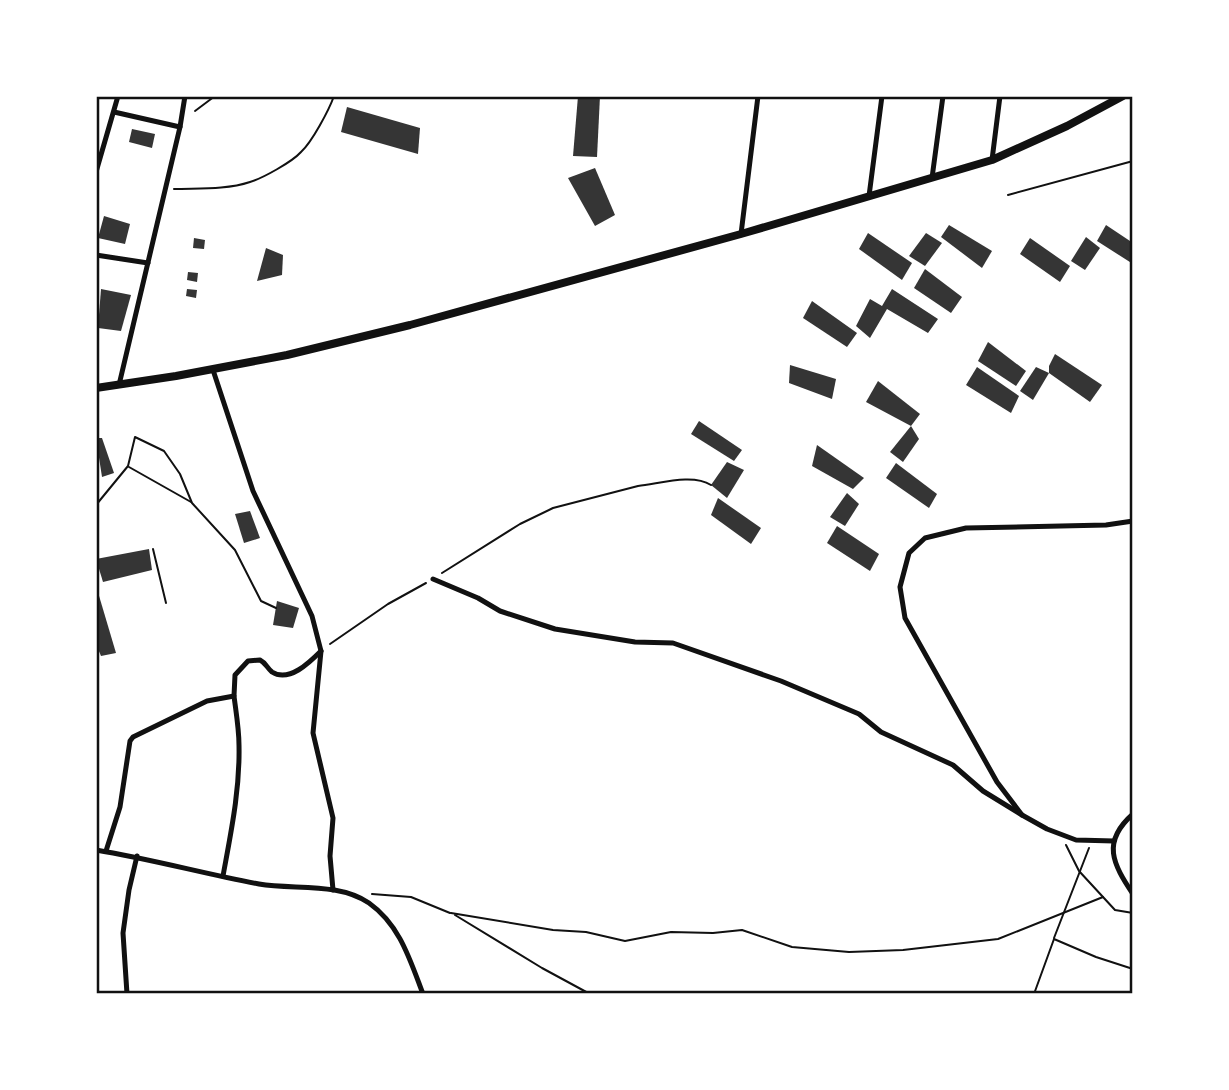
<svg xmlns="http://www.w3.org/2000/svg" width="1229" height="1090" viewBox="0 0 1229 1090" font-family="'Golos Text',sans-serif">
	<rect width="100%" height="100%" fill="#fff"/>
	<g fill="#353535">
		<path d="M578 96H600L597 157 573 156Z"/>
		<path d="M347 107 420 128 418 154 341 132Z"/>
		<path d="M132 129 155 134 152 148 129 142Z"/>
		<path d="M595 168 615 215 595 226 568 178Z"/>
		<path d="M104 216 130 224 125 244 98 238Z"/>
		<path d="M949 225 992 251 982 268 941 237Z"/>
		<path d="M1106 225 1133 243V264L1097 241Z"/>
		<path d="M868 233 912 263 902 280 859 249Z"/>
		<path d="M926 233 942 243 925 266 909 256Z"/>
		<path d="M1086 237 1100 248 1085 270 1071 261Z"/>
		<path d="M194 238 205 240 204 249 193 248Z"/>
		<path d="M1030 238 1070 266 1060 282 1020 254Z"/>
		<path d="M266 248 283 255 282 275 257 281Z"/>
		<path d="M925 269 962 297 951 313 914 288Z"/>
		<path d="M188 272 198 273 197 282 187 280Z"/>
		<path d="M101 289 131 295 121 331 98 328Z"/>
		<path d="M187 289 197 290 196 298 186 296Z"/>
		<path d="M892 289 938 319 928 333 887 309 870 338 856 326 870 299 882 306Z"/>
		<path d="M812 301 857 333 847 347 803 318Z"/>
		<path d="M988 342 1026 371 1016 386 978 361Z"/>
		<path d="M1055 354 1102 385 1090 402 1049 373V366Z"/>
		<path d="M790 365 836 379 832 399 789 383Z"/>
		<path d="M977 367 1019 396 1011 413 966 385Z"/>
		<path d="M1036 367 1049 373 1033 400 1020 391Z"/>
		<path d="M878 381 920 414 911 426 866 402Z"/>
		<path d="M699 421 742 450 734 461 691 434Z"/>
		<path d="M911 426 919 439 903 462 890 452Z"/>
		<path d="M96 438H102L114 473 102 477Z"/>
		<path d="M817 445 864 478 853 489 812 466Z"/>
		<path d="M727 462 744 470 727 498 711 485Z"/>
		<path d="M896 463 937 494 929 508 886 478Z"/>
		<path d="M847 493 859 504 845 526 830 517Z"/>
		<path d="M718 498 761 528 751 544 711 515Z"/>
		<path d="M250 511 260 538 244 543 235 514Z"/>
		<path d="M837 526 879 554 870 571 827 543Z"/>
		<path d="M149 549 152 570 103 582 96 559Z"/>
		<path d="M97 589 116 653 101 656 96 644Z"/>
		<path d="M277 601 299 608 293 628 273 625Z"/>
	</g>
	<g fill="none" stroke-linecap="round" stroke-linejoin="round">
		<g stroke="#111" stroke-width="2">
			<path d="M195 111 215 96"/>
			<path d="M174 189C198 188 226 190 250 182 263 178 292 162 301 152 312 142 329 110 334 96"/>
			<path d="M1008 195 1133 161"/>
			<path d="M129 467 191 502"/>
			<path d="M96 505 128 466 135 437 164 451 180 474 192 503 235 550 261 601 276 608"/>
			<path d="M153 549 166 603"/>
			<path d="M442 573 520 524 553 508 638 486C659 484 692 473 711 485"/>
			<path d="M330 644 388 604 426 583"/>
			<path d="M1066 845 1079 871 1115 910 1133 913"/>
			<path d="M372 894 411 897 450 913"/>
			<path d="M451 913 553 930 586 932 625 941 671 932 713 933 742 930 792 947 849 952 903 950 998 939 1103 897"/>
			<path d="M455 915 542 968 590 994"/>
			<path d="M1054 938 1089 848"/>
			<path d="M1034 994 1054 939 1096 957 1133 969"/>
		</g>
		<g stroke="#111" stroke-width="5">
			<path d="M114 112 180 127"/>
			<path d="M992 160 1000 96"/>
			<path d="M96 172 118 96"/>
			<path d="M932 178 943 96"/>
			<path d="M869 196 882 96"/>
			<path d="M741 234 758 96"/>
			<path d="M96 255 148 263"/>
			<path d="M213 370 253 491 312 616 321 651 313 733 333 818 330 856 333 890"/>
			<path d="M119 385 180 127 185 96"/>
			<path d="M433 579 478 598 500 611 555 629 635 642 673 643 781 681 859 714 881 732 953 765 983 791 1022 815"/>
			<path d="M234 696 235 675 248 661 260 660C266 663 267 668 272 672 289 683 310 662 321 651"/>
			<path d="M1133 814C1101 842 1113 864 1133 894"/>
			<path d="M1114 841 1076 840 1047 829 1022 815 997 782 905 618 900 587 909 553 925 538 966 528 1106 525 1133 521"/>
			<path d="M96 850C151 859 205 874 259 884 295 890 338 882 369 903 400 925 410 960 423 994"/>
			<path d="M106 851 120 807 130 741 133 737 207 701 234 696C236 712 239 729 239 745 240 790 231 832 223 876"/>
			<path d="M127 994 123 933 129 890 137 856"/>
		</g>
		<path stroke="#111" stroke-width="8" d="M96 388 176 376 287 355 410 325 741 234 992 160 1067 126 1123 96"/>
	</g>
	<rect width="1229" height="1090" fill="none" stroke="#ffffff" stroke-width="196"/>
	<rect x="98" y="98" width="1033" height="894" fill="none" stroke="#111" stroke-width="2.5"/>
</svg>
